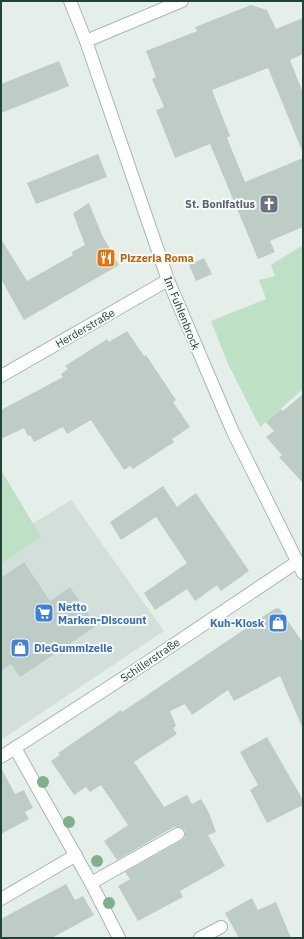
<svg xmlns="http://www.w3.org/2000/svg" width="304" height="939" viewBox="0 0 304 939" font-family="'IBM Plex Sans',sans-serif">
	<rect width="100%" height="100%" fill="#e5efea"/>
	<path fill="#d3dfd9" d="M71 500 164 631 1 740V564L40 537 32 524Z"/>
	<g fill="#bee0c4">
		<path d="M303 245V389L260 427 228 364 211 321 266 299 259 280 275 276 271 265Z"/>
		<path d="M1 470 41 537 1 564Z"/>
	</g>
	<g fill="#bdcdc5">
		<path d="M251 5 267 10 276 29 303 18V54L290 60 303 93V153L268 68 212 90 230 136 227 138 245 182 303 158V227L270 241 275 252 258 259 210 144 175 158 156 110 164 107 152 79 156 77 146 51 197 31 195 27Z"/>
		<path d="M59 61 69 86 1 113V84Z"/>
		<path d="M98 154 107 177 36 204 27 183Z"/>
		<path d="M89 203 102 235 119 265 24 320 1 279V239L27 281 73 255 72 252 85 245 73 213Z"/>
		<path d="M204 258 212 274 196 281 189 265Z"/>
		<path d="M127 331 144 356 146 355 176 400 173 402 190 427 172 439 174 442 133 469 130 466 124 470 91 420 67 434 63 427 34 442 30 435 28 436 24 428 1 439V410L63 377 61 374 68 369 65 366 107 339 109 342Z"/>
		<path d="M303 394V483L279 457 282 455 266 437 274 431 266 422 281 409 283 411Z"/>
		<path d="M163 486 177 507 196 493 249 571 221 591 217 585 195 601 187 589 155 610 144 593 187 563 156 517 121 540 110 522Z"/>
		<path d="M24 562 50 601 70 587 96 626 20 677 11 664 1 671V578Z"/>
		<path d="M276 608V609L279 608 303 643V729L280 676 234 701 228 690 192 715 185 704 170 711 176 726 173 728 177 734 134 762 164 807 187 795 192 804 201 799 209 813 216 832 208 835 225 866 180 891 183 897 138 921 118 886 130 879 125 872 182 840 185 837V831L181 827H174L117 860 104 841 128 825 101 785 90 792 86 787 74 795 51 761 60 755 58 753 80 738 121 710 122 712Z"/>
		<path d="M267 737 303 800V805L267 823 250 790 258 785 240 752Z"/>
		<path d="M1 768 15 794 24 790 33 808 25 812 29 819 1 834Z"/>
		<path d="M66 884 75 900 83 896 94 915 52 938H1V919Z"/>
		<path d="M252 898 258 910 276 902 291 938H239L225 913Z"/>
	</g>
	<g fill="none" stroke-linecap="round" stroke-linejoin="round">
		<g stroke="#a7b8b1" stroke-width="14">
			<g id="minor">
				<path d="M70 1 86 41 168 280 233 432 303 573"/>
				<path d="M86 41 182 1"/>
				<path d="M1 376 168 280"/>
				<path d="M15 748 91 883 119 938"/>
				<path d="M1 757 143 665 297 562"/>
				<path d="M91 883 178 834"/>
				<path d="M1 899 76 855"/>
				<path d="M200 938 221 927"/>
			</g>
		</g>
		<use href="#minor" stroke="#fff" stroke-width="12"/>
	</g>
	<g fill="#7faf8e">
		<circle cx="43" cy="782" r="6"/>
		<circle cx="69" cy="822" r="6"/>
		<circle cx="97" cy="861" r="6"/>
		<circle cx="109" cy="903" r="6"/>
	</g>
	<defs>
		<g id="church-square" transform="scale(1)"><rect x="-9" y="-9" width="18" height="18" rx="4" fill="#6b7280" stroke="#f6fbf8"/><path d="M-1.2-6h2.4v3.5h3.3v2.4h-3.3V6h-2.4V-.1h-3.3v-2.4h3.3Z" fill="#fff"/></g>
		<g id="restaurant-square" transform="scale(1)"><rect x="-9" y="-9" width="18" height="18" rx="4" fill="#e8710a" stroke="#f6fbf8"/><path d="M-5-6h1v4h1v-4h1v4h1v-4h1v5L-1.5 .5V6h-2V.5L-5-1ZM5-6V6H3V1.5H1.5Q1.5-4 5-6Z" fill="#fff"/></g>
		<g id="supermarket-square" transform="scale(1)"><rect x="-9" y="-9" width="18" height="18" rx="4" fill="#3f7fe0" stroke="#f6fbf8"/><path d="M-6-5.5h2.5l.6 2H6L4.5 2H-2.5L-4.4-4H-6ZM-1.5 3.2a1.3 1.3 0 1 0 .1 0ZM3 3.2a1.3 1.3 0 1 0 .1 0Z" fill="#fff"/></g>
		<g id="shop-square" transform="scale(1)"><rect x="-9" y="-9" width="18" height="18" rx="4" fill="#3f7fe0" stroke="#f6fbf8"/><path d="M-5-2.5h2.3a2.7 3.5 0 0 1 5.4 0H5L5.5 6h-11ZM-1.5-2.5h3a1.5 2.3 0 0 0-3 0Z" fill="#fff"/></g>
	</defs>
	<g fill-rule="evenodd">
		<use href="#church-square" x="269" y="204"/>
		<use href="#restaurant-square" x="106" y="258"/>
		<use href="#supermarket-square" x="44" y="613"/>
		<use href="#shop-square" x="278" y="623"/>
		<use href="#shop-square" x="20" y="648"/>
	</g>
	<g text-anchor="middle" stroke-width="4" stroke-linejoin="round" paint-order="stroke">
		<g font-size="11" font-weight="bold" fill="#5b616d" stroke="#f6fbf8" text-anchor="end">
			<text x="255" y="208">St. Bonifatius</text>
		</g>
		<g font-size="11" font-weight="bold" fill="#c56008" stroke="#f6fbf8" text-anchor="start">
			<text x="120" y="262">Pizzeria Roma</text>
		</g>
		<g font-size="11" fill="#234237" stroke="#f6fbf8">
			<text transform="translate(182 313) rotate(68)" y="4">Im Fuhlenbrock</text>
			<text transform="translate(85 328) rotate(-30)" y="4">Herderstraße</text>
			<text transform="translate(150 660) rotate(-34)" y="4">Schillerstraße</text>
		</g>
		<g font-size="11" font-weight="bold" fill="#366cbe" stroke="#f6fbf8" text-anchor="start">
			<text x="58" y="611">Netto<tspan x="58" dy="13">Marken-Discount</tspan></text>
			<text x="264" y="627" text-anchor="end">Kuh-Kiosk</text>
			<text x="34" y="652">DieGummizelle</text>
		</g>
	</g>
	<rect width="304" height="939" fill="none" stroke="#234237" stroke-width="4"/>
</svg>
